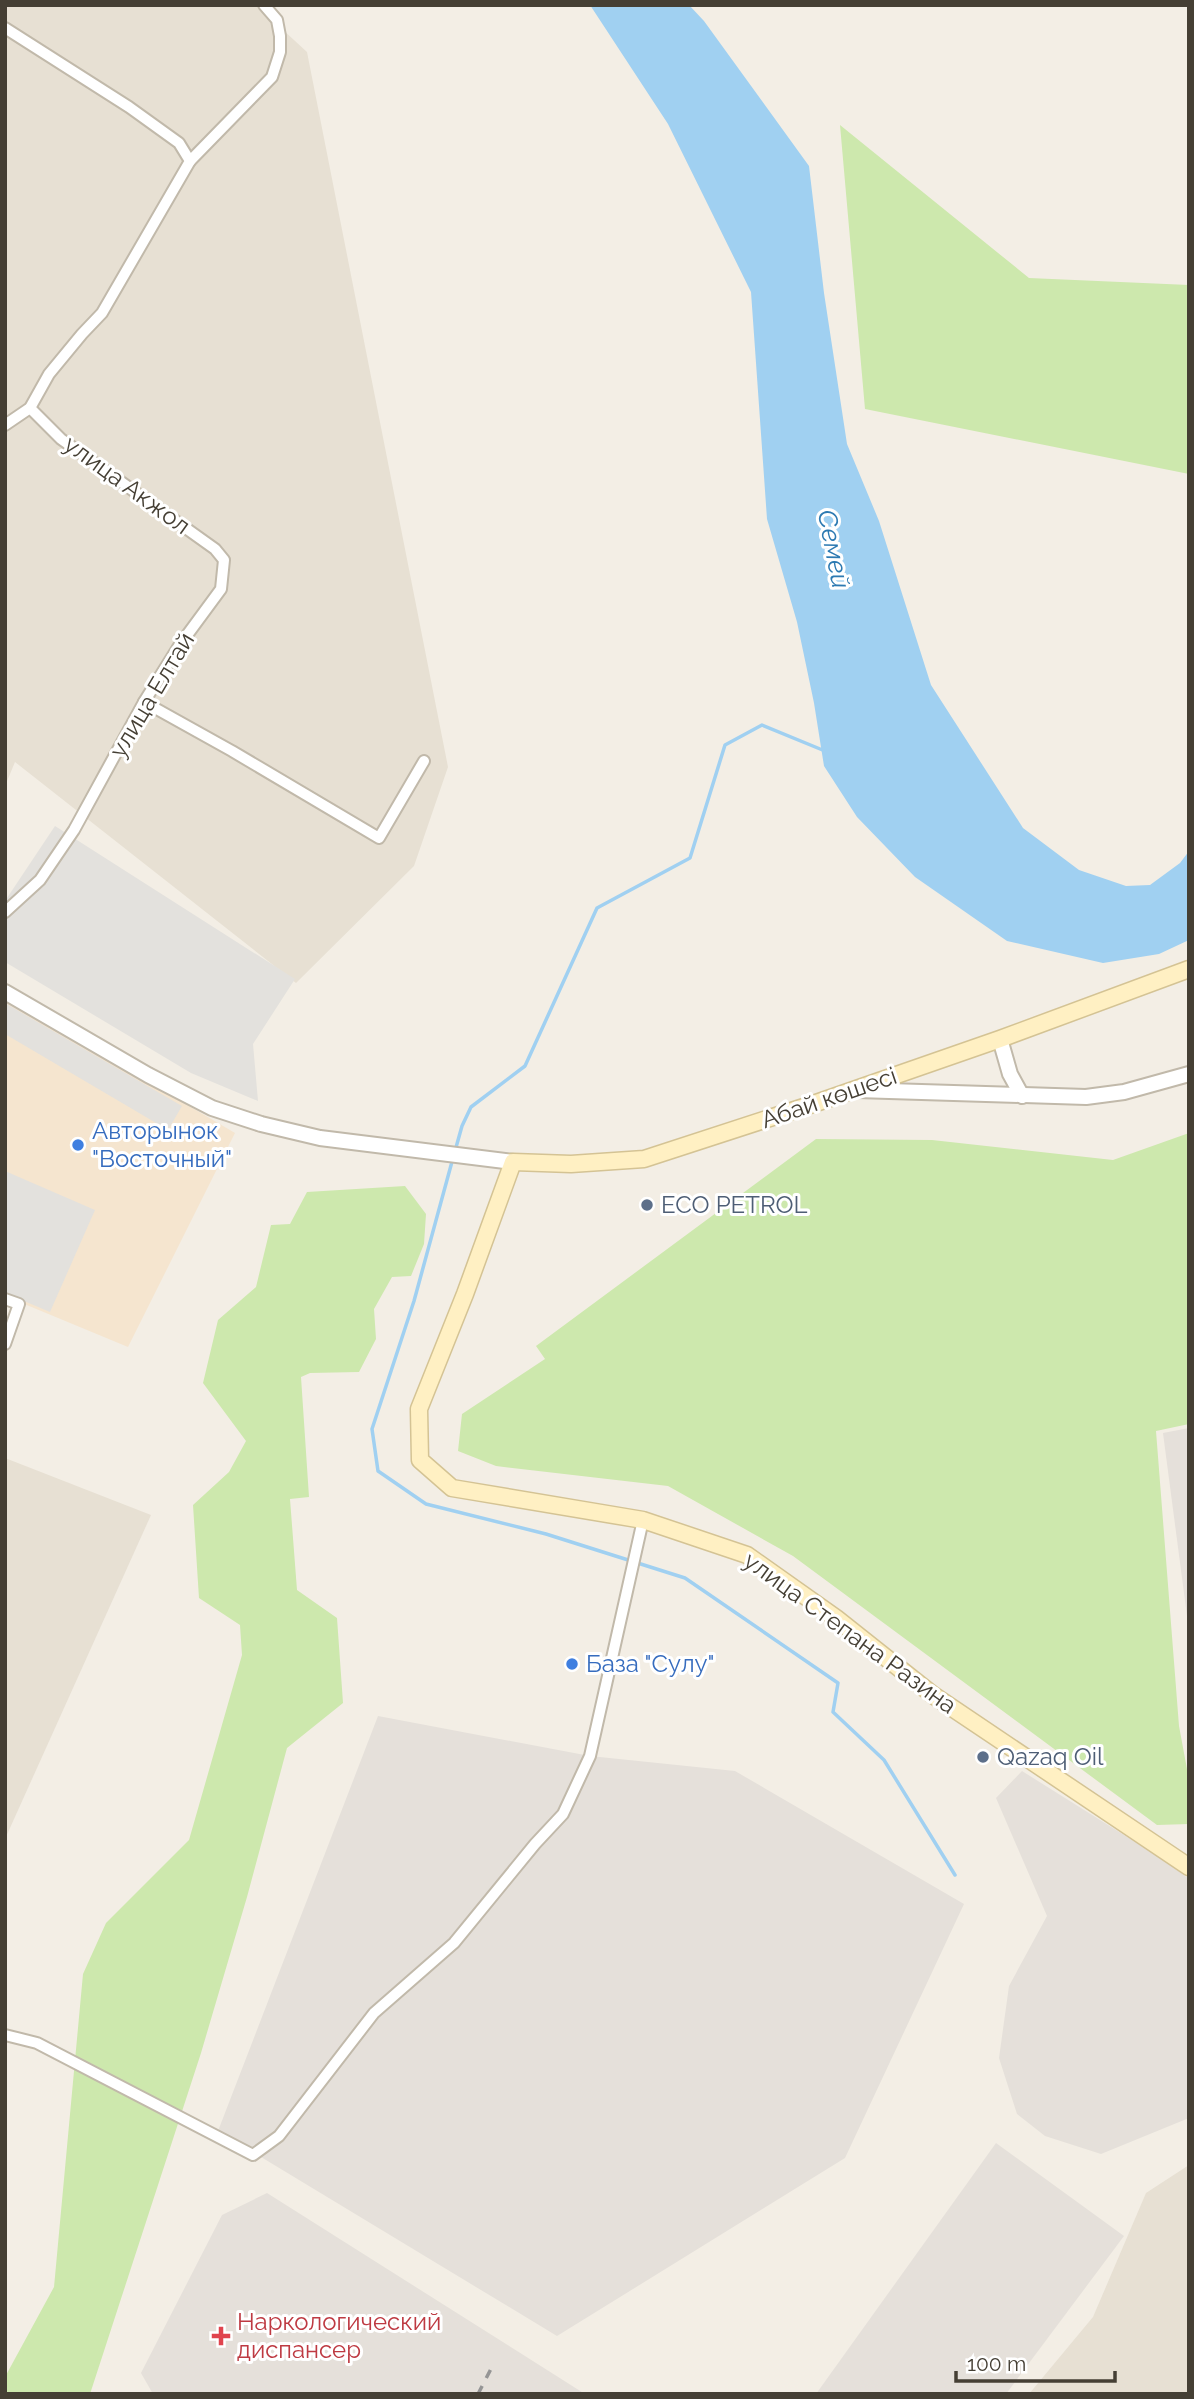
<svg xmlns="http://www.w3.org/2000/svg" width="1194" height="2399" viewBox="0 0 1194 2399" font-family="Raleway,sans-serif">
	<rect width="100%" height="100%" fill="#f3eee5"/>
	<g fill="#e7e0d3">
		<path d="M5 5H256L307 52 448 767 414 866 296 983 15 762 5 786Z"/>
		<path d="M5 1458 151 1515 5 1839Z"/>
		<path d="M1189 2165V2394H1029L1093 2317 1146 2193Z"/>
	</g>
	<path fill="#f5e5cf" d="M5 998 235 1133 128 1347 5 1296Z"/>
	<g fill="#e5e0da">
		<path d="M1189 1428V1631L1163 1433Z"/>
		<path d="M378 1716 590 1756 735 1771 964 1904 845 2158 557 2336 218 2131Z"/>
		<path d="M1022 1771 1167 1862 1189 1879V2118L1101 2154 1045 2136 1017 2114 999 2058 1009 1986 1047 1916 996 1798Z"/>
		<path d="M996 2143 1124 2236 1006 2394H816Z"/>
		<path d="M267 2193 585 2394H153L141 2373 222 2215Z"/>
	</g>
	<g fill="#cde8ad">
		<path d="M840 125 1029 278 1189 285V474L865 409Z"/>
		<path d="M1189 1133V1424L1156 1431 1179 1726 1189 1780V1824L1157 1825 793 1556 668 1486 496 1466 458 1451 462 1414 545 1359 536 1346 816 1139 932 1140 1113 1160Z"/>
		<path d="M405 1186 426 1214 424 1244 411 1276 392 1277 374 1309 376 1339 359 1372 310 1373 301 1377 309 1497 290 1499 297 1590 337 1618 343 1703 287 1748 247 1897 201 2053 90 2394H5V2377L54 2287 83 1974 106 1923 189 1840 242 1655 240 1625 199 1598 193 1505 229 1472 246 1441 203 1383 218 1320 256 1287 271 1225 290 1224 307 1192Z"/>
	</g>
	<g fill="#e3e1dd">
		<path d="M55 826 295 979 253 1044 258 1101 191 1073 5 962V901Z"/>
		<path d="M5 1003 182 1106 168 1130 5 1034Z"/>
		<path d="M5 1171 95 1210 50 1312 5 1293Z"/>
	</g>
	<path fill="#a0d0f1" d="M590 5H689L704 21 809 166 824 293 847 444 879 521 931 685 1023 828 1079 870 1126 886 1150 885 1180 863 1189 851V940L1159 954 1103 963 1007 941 915 877 857 817 824 766 814 703 797 622 767 519 751 292 668 124Z"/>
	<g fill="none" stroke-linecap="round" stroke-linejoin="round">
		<g stroke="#a0d0f1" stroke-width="3.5">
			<path d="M455 1151 462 1126 471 1107 525 1066 597 908 690 858 725 745 762 725 825 751"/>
			<path d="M453 1158 414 1301 372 1429 378 1471 426 1504 546 1534 685 1578 838 1683 833 1712 884 1760 955 1875"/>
		</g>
		<g stroke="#c1b9aa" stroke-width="14">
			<g id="minor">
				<path d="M5 28 129 107 179 143 190 161 102 313 82 334 49 374 30 408 5 425"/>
				<path d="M190 161 272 77 280 52V36L277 20 264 5"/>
				<path d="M144 702 232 751 379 838 424 761"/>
				<path d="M5 912 40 880 74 830 144 702 179 646 221 589 224 560 215 549 61 439 30 408"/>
				<path d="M5 1299 19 1304 5 1344"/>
				<path d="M5 2035 37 2043 253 2155 279 2136 374 2013 454 1943 535 1844 563 1814 590 1756 643 1520"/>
			</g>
		</g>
		<g stroke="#c1b9aa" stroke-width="18">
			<g id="tertiary">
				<path d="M5 992 148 1075 212 1108 261 1124 320 1138 513 1162"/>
				<path d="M1000 1039 1010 1074 1022 1096"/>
				<path d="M857 1090 1086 1097 1124 1092 1189 1074"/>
			</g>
		</g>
		<g stroke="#d4c394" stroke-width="19">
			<path id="secondary" d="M1189 969 1000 1039 816 1103 644 1159 571 1164 513 1162 465 1294 419 1409 420 1460 452 1488 643 1520 747 1555 836 1618 933 1695 1189 1867"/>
		</g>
		<use href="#minor" stroke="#fff" stroke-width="10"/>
		<use href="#tertiary" stroke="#fff" stroke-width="14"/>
		<use href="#secondary" stroke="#fff0c3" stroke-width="16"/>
		<path stroke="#959595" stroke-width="3.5" stroke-dasharray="9 9" stroke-linecap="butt" d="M478 2394 493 2365"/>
	</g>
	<g fill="#3f7fe0" stroke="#fff" stroke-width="2.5">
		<circle cx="78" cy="1145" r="7"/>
		<circle cx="572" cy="1664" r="7"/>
	</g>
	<g fill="#5c6f8a" stroke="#fff" stroke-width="2.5">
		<circle cx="647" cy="1205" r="7"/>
		<circle cx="983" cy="1757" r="7"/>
	</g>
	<path fill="#e0444e" stroke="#fff" stroke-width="2.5" d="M217.5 2325.5h7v7h7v7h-7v7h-7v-7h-7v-7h7z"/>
	<g text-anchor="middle" stroke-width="6" stroke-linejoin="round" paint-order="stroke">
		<g font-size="24" fill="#453f34" stroke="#fff">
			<text transform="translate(127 485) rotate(36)" y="8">улица Акжол</text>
			<text transform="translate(152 695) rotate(-59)" y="8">улица Елтай</text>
			<text transform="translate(829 1098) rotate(-19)" y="8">Абай көшесі</text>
			<text transform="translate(850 1633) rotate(36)" y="8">улица Степана Разина</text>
		</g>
		<g font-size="24" fill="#366cbe" stroke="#fff" text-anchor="start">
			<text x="92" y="1139">Авторынок<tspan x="92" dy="28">"Восточный"</tspan></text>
			<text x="586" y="1672">База "Сулу"</text>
		</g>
		<g font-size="24" fill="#4e5e75" stroke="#fff" text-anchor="start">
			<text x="661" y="1213">ECO PETROL</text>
			<text x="997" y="1765">Qazaq Oil</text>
		</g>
		<g font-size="24" fill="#be3a42" stroke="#fff" text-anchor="start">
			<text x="237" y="2330">Наркологический<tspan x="237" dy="28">диспансер</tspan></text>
		</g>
		<g font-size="26" font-style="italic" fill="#2d7ab2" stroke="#fff">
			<text transform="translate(834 549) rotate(79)" y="9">Семей</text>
		</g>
	</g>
	<rect width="1194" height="2399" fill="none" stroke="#453f34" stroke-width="14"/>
	<path d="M956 2371v10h159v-10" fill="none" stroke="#453f34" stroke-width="3.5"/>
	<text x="967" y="2371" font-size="21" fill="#453f34" stroke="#ffffff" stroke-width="5" paint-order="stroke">100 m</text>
</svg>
